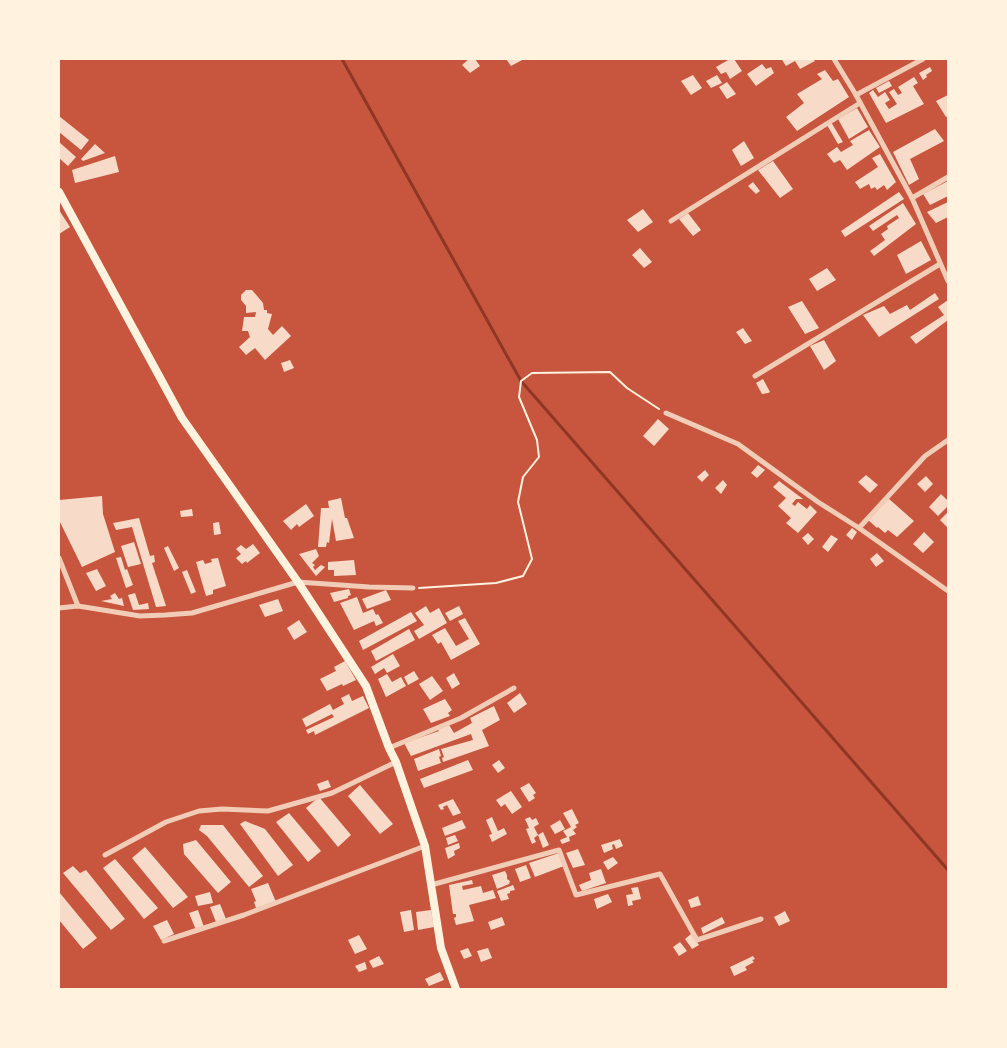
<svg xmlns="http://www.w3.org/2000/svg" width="1007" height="1048" viewBox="0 0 1007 1048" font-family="Karla,sans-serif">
	<rect width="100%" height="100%" fill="#c8553d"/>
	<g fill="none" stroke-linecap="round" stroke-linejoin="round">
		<path stroke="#8f3625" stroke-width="3" d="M342 59 521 381 948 870"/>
	</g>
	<g fill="#f7dbc8">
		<path d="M469 59H475L480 66 470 73 462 65Z"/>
		<path d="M506 59H524L511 66Z"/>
		<path d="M730 59H734L742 71 730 79 726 72 721 74 716 67Z"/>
		<path d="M785 59H813L815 61 800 69 795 61 786 66 782 60Z"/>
		<path d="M762 64 766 69 771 67 774 73 756 86 747 74Z"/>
		<path d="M930 67 932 71 926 75 927 77 923 80 919 73Z"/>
		<path d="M825 70 833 81 838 79 849 97 797 131 786 117 804 103 797 94 822 79 817 74Z"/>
		<path d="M693 75 702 88 691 95 681 81Z"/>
		<path d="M717 75 722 83 711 88 706 81Z"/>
		<path d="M914 77 918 83 913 86 924 104 886 123 869 93 873 90 878 97 885 92 890 100 885 103 889 109 897 104 889 92 894 89 898 95 902 93 898 87Z"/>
		<path d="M889 81 892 86 879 93 876 88Z"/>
		<path d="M727 82 736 94 727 99 719 87Z"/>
		<path d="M948 95V116L946 117 936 101Z"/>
		<path d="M857 108 868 127 849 139 838 119Z"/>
		<path d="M59 116 89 140 81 150 59 132Z"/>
		<path d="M831 122 843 142 838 144 827 125Z"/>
		<path d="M935 129 944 141 910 159 919 179 909 185 893 152Z"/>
		<path d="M869 130 880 147 847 170 840 160 834 163 827 154 837 147 841 152 853 145 850 141Z"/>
		<path d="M744 141 754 158 741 166 732 150Z"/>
		<path d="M59 142 76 157 68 166 59 158Z"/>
		<path d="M95 144 105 153 83 161 81 159Z"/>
		<path d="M880 154 896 182 887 190 884 185 877 190 875 187 871 189 869 184 860 189 855 182 878 167 872 158Z"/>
		<path d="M115 156 119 172 75 183 72 170Z"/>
		<path d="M773 161 793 189 780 198 758 170Z"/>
		<path d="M948 181V196L930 205 923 194Z"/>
		<path d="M753 182 760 191 756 194 748 186Z"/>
		<path d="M899 192 904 199 845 237 841 231Z"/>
		<path d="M948 202V217L936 223 927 212Z"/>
		<path d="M903 203 916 224 874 256 870 251 885 240 881 234 888 229 887 226 899 218 897 215 873 231 869 226Z"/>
		<path d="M643 209 653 222 638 232 627 220Z"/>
		<path d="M59 210 70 227 59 234Z"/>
		<path d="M688 213 701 230 693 236 679 219Z"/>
		<path d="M921 241 931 260 906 274 897 255Z"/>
		<path d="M640 248 652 262 644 268 632 255Z"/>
		<path d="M827 268 836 280 817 291 809 279Z"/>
		<path d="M246 290H252L263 303 264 310H267V313L272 314 268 329 273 335 282 326 291 336 265 360 255 348 246 355 239 347 250 337 248 331H242L244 317H255L256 312 246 313V306L241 300V295Z"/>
		<path d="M935 293 939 299 879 337 863 315 884 306 890 314 907 305 910 310Z"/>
		<path d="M948 300V320L916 344 910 337 944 315 938 307Z"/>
		<path d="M802 301 819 328 805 334 788 307Z"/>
		<path d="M743 328 752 341 745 344 736 332Z"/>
		<path d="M824 340 836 361 824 370 810 346Z"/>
		<path d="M290 360 294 368 284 372 281 363Z"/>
		<path d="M763 379 770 392 768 393 762 394 756 383Z"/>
		<path d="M658 419 669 429 654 446 643 436Z"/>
		<path d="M758 465 765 470 757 478 751 473Z"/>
		<path d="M705 470 709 475 702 482 697 477Z"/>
		<path d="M866 475 878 485 870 493 858 482Z"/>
		<path d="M926 476 933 484 925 492 917 484Z"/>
		<path d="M723 480 727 485 721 494 715 488Z"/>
		<path d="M779 481 803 499H796L792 504 795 506 798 502 807 509 810 505 817 512 798 533 786 523 791 518 778 506 786 498 773 487Z"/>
		<path d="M941 494 948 501V506L938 516 929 507Z"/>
		<path d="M102 496 103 514 115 552 82 567 59 520V500Z"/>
		<path d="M341 498 345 518H347L354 538 336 541 332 519 329 543 327 542 326 547H318L321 508H329L328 501Z"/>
		<path d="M888 498 914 521 897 537 888 530 885 533 878 527 877 528 867 519Z"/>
		<path d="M306 504 314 516 299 527 297 524 291 530 283 521Z"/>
		<path d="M192 509 193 516 181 517 180 511Z"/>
		<path d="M948 512V528L940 520Z"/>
		<path d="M139 518 150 556 154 555 155 562 152 563 166 606 156 607 132 527 116 530 113 523Z"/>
		<path d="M219 522 221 534 214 535 213 523Z"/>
		<path d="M852 528 857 532 852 540 846 535Z"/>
		<path d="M924 532 934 542 923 553 913 544Z"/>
		<path d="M808 533 814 539 808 545 802 538Z"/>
		<path d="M831 535 838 539 828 552 822 547Z"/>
		<path d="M134 542 141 564 128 567 121 546Z"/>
		<path d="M253 544 260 553 247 563 246 561 242 564 236 558 241 554 236 549 241 545 246 549Z"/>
		<path d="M168 546 179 568 174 571 164 548Z"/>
		<path d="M316 549 319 556 312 563 315 565 313 567 315 570 321 565 325 567 316 576 299 554Z"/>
		<path d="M877 553 884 561 876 567 870 559Z"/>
		<path d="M121 557 125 570 127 569 133 585 126 588 116 558Z"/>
		<path d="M218 558 226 586 213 590V594L206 596 196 562 203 560 205 564 212 562 211 559Z"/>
		<path d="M354 560 356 575 334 576V570H328V562Z"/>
		<path d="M97 569 106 586 96 591 86 573Z"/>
		<path d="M187 570 196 592 191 594 182 572Z"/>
		<path d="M349 589 351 595 348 596V598L334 602 330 593Z"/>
		<path d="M386 590 391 600 367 609 362 599Z"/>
		<path d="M115 593 119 599 122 598 124 606 101 601 112 599 110 596Z"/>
		<path d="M135 593 139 605 148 603 149 609 133 610 128 595Z"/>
		<path d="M357 597 363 613 373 609 376 615 378 614 383 623 376 626 374 621 354 630 340 603Z"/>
		<path d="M278 599 283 611 265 617 259 605Z"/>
		<path d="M426 606 430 613 439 608 447 623 419 639 414 631 424 625 415 613Z"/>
		<path d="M459 606 463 614 450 621 445 613Z"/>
		<path d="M411 612 417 621 363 650 359 641Z"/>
		<path d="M465 618 480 644 451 660 441 642 438 644 432 635 445 628 456 646 469 639 458 621Z"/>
		<path d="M299 620 307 632 294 640 287 628Z"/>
		<path d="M409 629 415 640 376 661 371 651Z"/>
		<path d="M393 654 400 666 387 673 384 668 375 674 371 667Z"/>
		<path d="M345 661 356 680 343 686 342 684 327 691 320 679 336 671 334 667Z"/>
		<path d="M414 671 419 679 408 685 404 677Z"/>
		<path d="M454 673 460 684 452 689 446 678Z"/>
		<path d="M387 674 392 682 401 677 406 686 386 697 378 679Z"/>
		<path d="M432 676 443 691 430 700 419 684Z"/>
		<path d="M520 693 527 704 514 713 507 703Z"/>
		<path d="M349 694 352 701 363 696 369 708 315 735 314 731 308 734 306 730 334 717 332 714 306 727 302 719 330 704 333 710 344 704 341 698Z"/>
		<path d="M445 699 452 710 448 713 450 716 431 723 423 709Z"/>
		<path d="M494 706 500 720 482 730 489 746 443 762 442 758 444 757 441 749 473 740 471 734 411 756 404 743 439 731 438 729 449 725 454 733 472 723 470 718Z"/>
		<path d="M439 749 441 756 439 757 441 763 418 771 414 759Z"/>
		<path d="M468 760 473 770 424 788 420 779Z"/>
		<path d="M499 760 505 768 498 773 492 765Z"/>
		<path d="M328 780 331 787 320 791 317 784Z"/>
		<path d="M529 783 536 793 533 795 535 798 529 802 520 788Z"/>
		<path d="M360 785 393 824 380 834 348 796Z"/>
		<path d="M511 791 522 807 512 814 505 804 501 807 496 800Z"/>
		<path d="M319 797 351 835 338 847 306 808Z"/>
		<path d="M453 799 461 813 453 816 447 805 443 807 444 809 441 810 438 805Z"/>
		<path d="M572 809 579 823 575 825 577 827 573 830 576 834 569 837 570 841 562 844 560 840 567 837 563 831 571 827 563 813Z"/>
		<path d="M289 813 321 851 308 862 276 822Z"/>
		<path d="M492 817 498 831 504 828 507 834 492 842 489 835 492 834 486 820Z"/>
		<path d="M530 817 532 820 536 818 539 824 534 827 538 835 534 838 536 842 532 844 526 829 529 828 525 819Z"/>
		<path d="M462 820 466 828 445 836 442 828Z"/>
		<path d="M560 820 565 829 555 834 550 826Z"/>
		<path d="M245 821 265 829 293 865 278 876 240 824Z"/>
		<path d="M201 825H223L263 876 249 887 207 836 199 830Z"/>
		<path d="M543 832 549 845 543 848 538 835Z"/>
		<path d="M455 835 458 841 448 845 446 838Z"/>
		<path d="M620 839 623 846 616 849 614 844 612 845 613 849 604 853 601 845Z"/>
		<path d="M196 840 231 882 218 893 184 854 183 844Z"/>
		<path d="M459 843 460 848 454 851 455 855 448 859 445 848Z"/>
		<path d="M145 847 188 897 173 908 132 858Z"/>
		<path d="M578 849 585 865 573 868 566 853Z"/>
		<path d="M559 853 564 866 535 877 529 863Z"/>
		<path d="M613 857 618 863 608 870 603 862Z"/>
		<path d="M115 859 158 908 144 919 103 868Z"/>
		<path d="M526 865 531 878 520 882 515 869Z"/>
		<path d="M73 866 80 873 86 870 125 919 111 930 63 873Z"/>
		<path d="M601 869 606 883 582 891 579 885 591 880 589 873Z"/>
		<path d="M505 871 507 875V879L510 881 509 884 497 889 492 875Z"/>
		<path d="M472 880 473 884 462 886 463 890 481 886 483 893 493 890 496 898 469 905 474 921 456 925 454 918 456 917V914H453L449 885Z"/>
		<path d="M268 883 276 902 256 908 254 902 256 901 251 889Z"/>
		<path d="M513 885 515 890 510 891V893L507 894 509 899 501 901 497 891Z"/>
		<path d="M638 887 641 899 632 901 633 905 628 906 626 895 633 894 631 888Z"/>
		<path d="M59 892 97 938 83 949 59 920Z"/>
		<path d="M210 892 213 903 198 906 195 896Z"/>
		<path d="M608 894 612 902 597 909 594 899Z"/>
		<path d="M698 896 701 905 691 908 688 900Z"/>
		<path d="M220 904 226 919 216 922 210 907Z"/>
		<path d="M198 910 204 927 196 930 189 913Z"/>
		<path d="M411 910 414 930 404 932 400 912Z"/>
		<path d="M431 910 434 927 418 930 416 912Z"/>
		<path d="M785 911 790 921 779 926 774 917Z"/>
		<path d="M502 917 505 925 491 930 488 922Z"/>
		<path d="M722 917 725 923 703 934 701 928Z"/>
		<path d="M167 920 174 934 161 940 153 926Z"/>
		<path d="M691 934 699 945 692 949 685 939Z"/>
		<path d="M359 935 367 949 355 954 348 940Z"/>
		<path d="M680 942 687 951 679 956 673 947Z"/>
		<path d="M468 948 472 956 464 959 460 951Z"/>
		<path d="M488 948 492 958 481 962 477 951Z"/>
		<path d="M379 956 384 964 373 968 369 961Z"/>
		<path d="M753 956 755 959 752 960 754 962 745 967 747 970 734 976 730 967Z"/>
		<path d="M365 962 367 969 359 972 355 966Z"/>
		<path d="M440 972 444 980 429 986 425 979Z"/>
	</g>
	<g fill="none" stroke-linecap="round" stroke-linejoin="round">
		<path stroke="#fff3e0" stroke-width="2" d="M419 588 496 583 523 576 532 559 518 502 523 477 539 457 537 440 519 397 521 381 532 373 610 372 627 388 659 409"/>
		<g stroke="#f1ccb7" stroke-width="5">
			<path d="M834 59 856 95 912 198 948 281"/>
			<path d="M856 95 923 59"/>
			<path d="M912 198 948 177"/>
			<path d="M671 221 860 103"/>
			<path d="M755 376 940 264"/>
			<path d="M666 413 738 444 818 502 859 528 948 591"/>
			<path d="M859 528 925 456 948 440"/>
			<path d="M59 558 78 606"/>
			<path d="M59 608 78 606 140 616 165 615 192 613 298 582 369 587 413 588"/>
			<path d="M389 748 461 718 514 688"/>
			<path d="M105 855 166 822 199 811 222 809 268 811 332 793 396 762"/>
			<path d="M431 885 559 850 576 895 660 874 697 940 761 919"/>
			<path d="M164 941 244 915 425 846"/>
		</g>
		<path stroke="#fff3e0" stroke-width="8" d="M59 192 182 418 298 582 366 686 389 748 396 762 425 846 441 948 456 989"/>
	</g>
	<rect width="1007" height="1048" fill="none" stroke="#fff3e0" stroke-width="120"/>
</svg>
